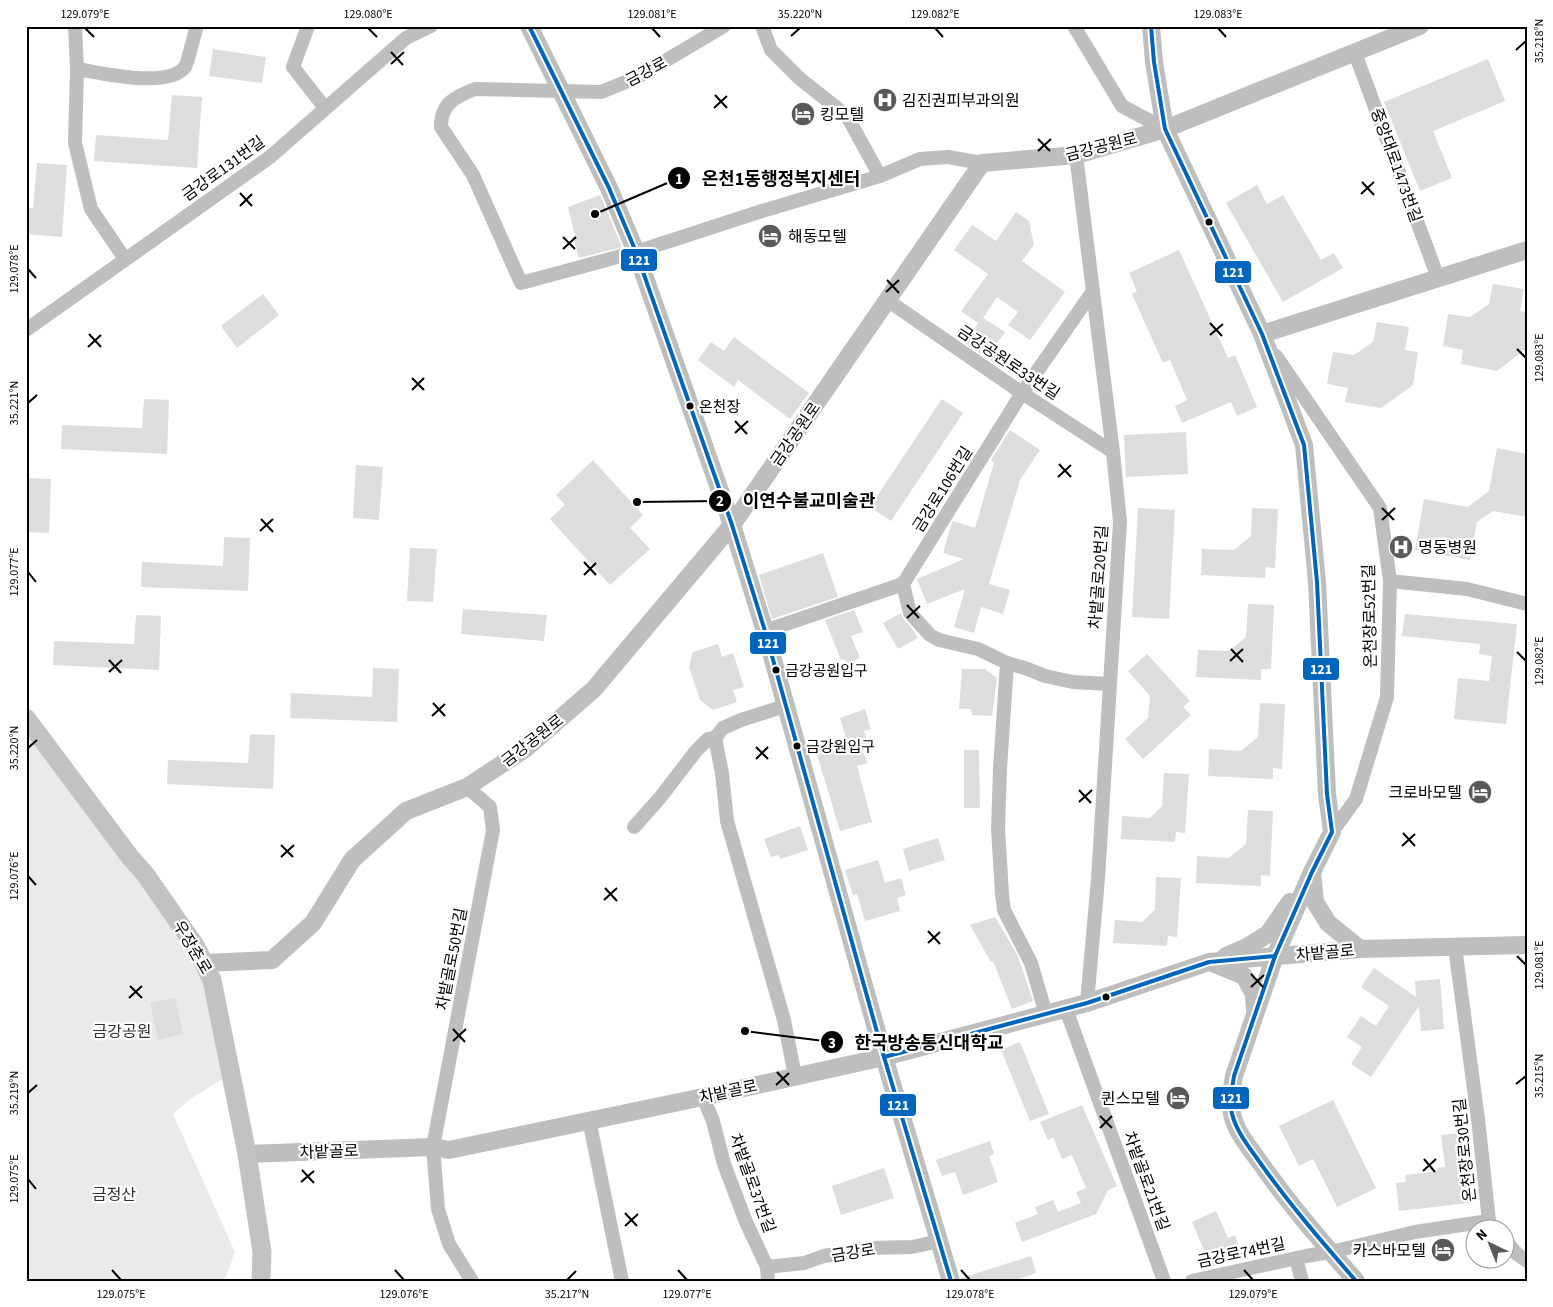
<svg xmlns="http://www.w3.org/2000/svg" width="1553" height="1307" viewBox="0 0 1553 1307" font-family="'Source Sans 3','Noto Sans KR',sans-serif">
	<rect width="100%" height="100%" fill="#fff"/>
	<path fill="#eaeaea" d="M26 719 204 963 231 1074 190 1099 173 1114 235 1252 224 1281H26Z"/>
	<g fill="#ddd">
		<path d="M213 49 266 57 262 83 209 76Z"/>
		<path d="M1488 59 1505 101 1433 131 1452 178 1420 191 1384 102Z"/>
		<path d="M172 95 202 97 197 168 94 161 96 135 168 140Z"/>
		<path d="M37 163 67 165 62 237 26 234V208H33Z"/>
		<path d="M1257 185 1267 204 1283 195 1321 260 1334 253 1343 268 1283 302 1226 203Z"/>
		<path d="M600 195 622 247 579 258 573 237 575 236 568 207Z"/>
		<path d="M1016 212 1029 221 1034 245 1022 261 1065 292 1030 340 1008 325 1018 312 997 297 983 318 1005 332 994 348 1011 359 1005 370 965 343 978 323 961 311 988 274 954 250 972 225 996 241Z"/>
		<path d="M1179 250 1228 358 1235 355 1257 407 1237 416 1231 402 1182 423 1175 406 1187 400 1170 360 1163 363 1132 294 1137 291 1129 273Z"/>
		<path d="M1493 284 1524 289 1520 311 1527 313V348L1497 371 1461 364 1463 350 1443 346 1448 314 1470 317 1489 304Z"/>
		<path d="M263 294 279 315 237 348 221 326Z"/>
		<path d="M1377 322 1409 327 1405 350 1418 352 1413 385 1381 408 1345 402 1348 388 1327 384 1333 352 1354 355 1373 342Z"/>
		<path d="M734 337 809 393 790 419 738 380 734 387 698 360 711 342 724 351Z"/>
		<path d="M144 399 169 400 167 454 61 449 62 425 142 428Z"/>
		<path d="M942 399 963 413 891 521 870 507Z"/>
		<path d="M1010 430 1040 450 1020 480 989 584 1010 590 1003 614 981 607 974 633 954 627 965 589 927 604 917 579 964 559 943 553 952 522 953 521 975 528 994 463 991 460Z"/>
		<path d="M1186 432 1188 474 1126 477 1124 435Z"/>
		<path d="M1497 448 1527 454V517L1493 511 1477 522 1470 560 1415 550 1424 499 1468 507 1489 491Z"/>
		<path d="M593 460 643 515 630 528 650 549 610 585 550 519 565 505 556 495Z"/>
		<path d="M356 465 383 467 379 520 353 518Z"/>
		<path d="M26 478 51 479 49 533 26 532Z"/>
		<path d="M1138 508 1175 510 1169 619 1132 617Z"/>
		<path d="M1252 508 1278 509 1275 568 1266 567 1265 578 1201 575 1202 549 1234 550 1251 536Z"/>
		<path d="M224 537 250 538 248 591 141 587 142 562 223 566Z"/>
		<path d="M410 548 437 549 433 602 407 601Z"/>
		<path d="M823 553 838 597 772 619 759 575Z"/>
		<path d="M1248 604 1274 605 1271 669H1261V680L1196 677 1198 650 1229 651 1246 637Z"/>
		<path d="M463 609 547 615 544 641 461 634Z"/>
		<path d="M854 610 863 632 851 636 860 658 848 663 844 659 841 660 825 620Z"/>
		<path d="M901 613 903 618 913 630 918 638 898 649 883 623Z"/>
		<path d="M1405 614 1517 624 1506 724 1454 719 1458 678 1489 681 1492 656 1479 654 1480 644 1402 636Z"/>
		<path d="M136 615 161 616 159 670 53 665 54 641 134 644Z"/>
		<path d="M718 644 722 657 733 653 744 687 733 690 737 702 713 710 700 700 689 667 693 652Z"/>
		<path d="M1147 654 1190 701 1183 707 1191 715 1143 759 1125 739 1148 718 1150 696 1128 671Z"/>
		<path d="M373 668 399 669 397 722 290 718 291 693 372 697Z"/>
		<path d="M962 669H985L997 678 992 716 972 715 971 709H959Z"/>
		<path d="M1260 703 1285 704 1282 769 1273 768V779L1208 776 1209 749 1241 751 1258 737Z"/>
		<path d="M865 709 871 729 864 731 870 748 862 750 868 763 857 766 872 822 840 831 816 751 846 738 840 718Z"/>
		<path d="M250 734 275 735 273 789 167 784 168 760 248 763Z"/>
		<path d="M964 750H979L980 808H964Z"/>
		<path d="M1164 773 1189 774 1185 833 1176 832 1175 842 1121 839 1122 816 1150 818 1162 806Z"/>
		<path d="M1248 810 1273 811 1270 876 1261 875V886L1196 883 1197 856 1229 858 1246 844Z"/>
		<path d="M800 826 808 850 780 859 779 855 771 857 764 839Z"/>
		<path d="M938 838 945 860 909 871 903 849Z"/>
		<path d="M878 860 885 883 901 878 906 895 897 898 900 911 865 921 857 894 853 895 845 870Z"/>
		<path d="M1156 877 1181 878 1177 937 1168 936 1167 946 1113 943 1115 920 1142 922 1155 910Z"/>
		<path d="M995 917 1017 954 1033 1001 1012 1009 993 961 991 962 970 925Z"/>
		<path d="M1374 968 1416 997 1415 981 1440 979 1444 1029 1421 1031 1419 1006 1371 1077 1351 1064 1362 1047 1347 1037 1361 1016 1376 1026 1389 1006 1361 987Z"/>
		<path d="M175 998 183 1034 158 1040 150 1003Z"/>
		<path d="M1020 1042 1049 1114 1030 1121 1001 1050Z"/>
		<path d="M1333 1100 1376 1188 1337 1207 1313 1159 1299 1166 1279 1126Z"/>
		<path d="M1082 1105 1117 1186 1108 1190 1096 1214 1022 1242 1015 1223 1038 1214 1035 1207 1053 1200 1058 1212 1081 1203 1076 1192 1086 1188 1072 1155 1062 1159 1053 1137 1048 1140 1040 1122Z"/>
		<path d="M1462 1133 1469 1203 1399 1211 1396 1183 1406 1182 1405 1175 1437 1171V1168L1445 1167 1441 1135Z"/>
		<path d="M990 1141 994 1154 989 1156 998 1182 963 1195 955 1172 942 1176 936 1160Z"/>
		<path d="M884 1168 894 1198 841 1215 832 1186Z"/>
		<path d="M1216 1211 1228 1238 1235 1235 1242 1254 1211 1267 1192 1222Z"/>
		<path d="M1031 1256 1036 1273 1013 1281H962L961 1278Z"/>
	</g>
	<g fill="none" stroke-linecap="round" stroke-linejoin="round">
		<g stroke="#bebebe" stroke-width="14">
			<path d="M75 26 77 69 75 143 91 209 125 259"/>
			<path d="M308 26 293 67 325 108"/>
			<path d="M724 26 638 77 601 92 475 89C455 97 441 103 441 127L473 175 521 283 636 252 762 211 880 176 920 159 948 157 982 163"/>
			<path d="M762 26 771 50 799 78 847 116 880 176"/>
			<path d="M1074 26 1122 106 1165 129"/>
			<path d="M1355 53 1438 278"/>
			<path d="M77 69C101 73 168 89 185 67 188 63 194 34 197 26"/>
			<path d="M1076 155 1113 452 1120 522 1098 879 1087 1003"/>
			<path d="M887 300 1022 393 1113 452"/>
			<path d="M26 330 270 157 406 38 431 26"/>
			<path d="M1276 356 1380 508 1390 581 1387 697 1356 799 1332 832"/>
			<path d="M1390 581 1467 589 1527 604"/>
			<path d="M903 584 910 613 930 635 939 640 978 649 1007 663 1000 769 998 829 1002 894 1004 910 1031 963 1046 1014"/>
			<path d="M765 631 903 584 1022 393 1093 291"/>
			<path d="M1007 663 1025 668 1045 676 1073 682 1109 684"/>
			<path d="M715 738 723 728 741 720 785 706"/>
			<path d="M467 787 490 807 493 830 433 1147 438 1209 449 1244 472 1281"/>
			<path d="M634 827 659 799 696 751 708 739 715 738 722 773 727 821 784 1020 795 1076"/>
			<path d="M1455 947 1478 1119 1489 1221"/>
			<path d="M1066 1009 1164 1281"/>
			<path d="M703 1097 713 1121 724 1164 746 1222 767 1267 768 1281"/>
			<path d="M589 1120 622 1281"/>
			<path d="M1506 1241 1517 1254 1527 1261"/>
			<path d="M1296 1258 1302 1281"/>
			<path d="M767 1267 804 1263 824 1256 870 1248 912 1247 939 1241"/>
			<path d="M1192 1281 1306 1256 1331 1252 1415 1232 1489 1221"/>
		</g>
		<g stroke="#bebebe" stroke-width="18">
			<path d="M529 26 609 188 636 252 732 525 765 631 884 1057 951 1281"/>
			<path d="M1151 26 1154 62 1165 129 1262 334 1304 445 1317 582 1327 794 1332 832 1312 872 1275 956 1234 1076C1232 1089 1229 1102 1232 1114 1236 1132 1248 1146 1259 1161 1288 1203 1322 1242 1356 1281"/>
			<path d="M1262 334 1527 250"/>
			<path d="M1312 872 1315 902 1328 923 1360 949"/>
			<path d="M1226 956 1247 947 1268 934 1290 902"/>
			<path d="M204 963 272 960 313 923 352 860 406 811 467 787 525 749 594 689 732 525 982 163 1076 155 1165 129 1420 26"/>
			<path d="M1212 963 1244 976 1254 994 1255 1010"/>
			<path d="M247 1154 433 1147 449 1150 703 1097 884 1057 1087 1003 1209 962 1360 949 1527 945"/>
		</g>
		<path stroke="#c2c2c2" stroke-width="19" d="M26 718 130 857 145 874 196 947 212 980 247 1154 262 1252 261 1281"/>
		<g stroke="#fff" stroke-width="8">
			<g id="bus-1">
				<path d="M529 26 609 188 636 252 732 525 765 631 884 1057 951 1281"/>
				<path d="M1151 26 1154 62 1165 129 1262 334 1304 445 1317 582 1327 794 1332 832 1312 872 1275 956 1234 1076C1232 1089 1229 1102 1232 1114 1237 1133 1250 1148 1261 1164 1290 1205 1323 1243 1356 1281"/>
				<path d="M884 1057 1087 1003 1209 962 1275 956"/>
			</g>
		</g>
		<use href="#bus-1" stroke="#0065bd" stroke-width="4"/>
	</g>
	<path fill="none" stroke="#000" stroke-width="2" d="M85 28 94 37M368 28 377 37M652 28 660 37M935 28 943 37M1218 28 1226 37M791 36 800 28M1516 50 1526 41M391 52 403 65M391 64 404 52M715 95 727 108M714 108 727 96M1038 139 1050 151M1038 151 1051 139M1362 182 1374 195M240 193 252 206M1361 194 1374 182M240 206 252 194M563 237 575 249M563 249 576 237M28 269 36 278M887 280 899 293M886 292 899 280M1210 323 1222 336M89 334 101 347M1210 335 1223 324M88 347 101 335M1517 349 1526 358M412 378 424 390M412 390 424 378M28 403 37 395M735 421 747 434M735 433 748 421M1059 464 1071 477M1058 477 1071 465M1382 508 1394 520M261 519 273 532M1382 520 1395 508M260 531 273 519M584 562 596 575M28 572 36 582M584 575 596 563M907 605 919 618M907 618 920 606M1231 649 1243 662M1517 652 1526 661M109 660 121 673M1230 661 1243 649M109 672 122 660M433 703 445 716M432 716 445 704M756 747 768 759M28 748 37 740M756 759 768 747M1079 790 1091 803M1079 802 1092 790M1403 833 1415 846M281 845 293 857M1402 846 1415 834M281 857 294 845M28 876 36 885M605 888 617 901M604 900 617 888M928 931 940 944M928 943 940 932M1517 956 1526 965M1251 974 1263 987M130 986 142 998M1251 987 1264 975M129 998 142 986M453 1029 465 1042M453 1041 466 1029M777 1072 789 1085M1516 1084 1526 1076M776 1085 789 1073M28 1093 37 1085M1100 1116 1112 1128M1100 1128 1112 1116M1424 1159 1435 1172M302 1170 314 1183M1423 1171 1436 1159M28 1179 36 1189M301 1182 314 1171M625 1213 637 1226M625 1226 638 1214M112 1270 121 1280M395 1270 404 1280M678 1270 687 1280M961 1270 970 1280M1244 1270 1253 1280M567 1280 576 1271"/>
	<defs>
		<g id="hospital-disc" transform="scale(1.25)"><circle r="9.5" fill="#595959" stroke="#fff"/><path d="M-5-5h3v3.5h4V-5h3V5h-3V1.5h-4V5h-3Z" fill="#fff"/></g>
		<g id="hotel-disc" transform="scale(1.25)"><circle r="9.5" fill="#595959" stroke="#fff"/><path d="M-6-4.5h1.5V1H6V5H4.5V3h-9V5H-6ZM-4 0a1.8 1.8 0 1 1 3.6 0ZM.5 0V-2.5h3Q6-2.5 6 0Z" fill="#fff"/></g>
	</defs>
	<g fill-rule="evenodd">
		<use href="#hospital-disc" x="885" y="100"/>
		<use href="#hotel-disc" x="803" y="114"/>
		<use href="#hotel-disc" x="770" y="236"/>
		<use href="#hospital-disc" x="1401" y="547"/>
		<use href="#hotel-disc" x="1480" y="792"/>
		<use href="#hotel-disc" x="1178" y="1098"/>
		<use href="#hotel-disc" x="1443" y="1250"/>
	</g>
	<g fill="#000" stroke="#fff" stroke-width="2">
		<circle cx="1209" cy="222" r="4.5"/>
		<circle cx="690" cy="406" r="4.5"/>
		<circle cx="776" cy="670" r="4.5"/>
		<circle cx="797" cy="746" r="4.5"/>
		<circle cx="1106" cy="997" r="4.5"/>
	</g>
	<g text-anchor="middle" stroke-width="4.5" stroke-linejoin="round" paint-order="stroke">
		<g font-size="15" fill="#000" stroke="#fff" text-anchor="start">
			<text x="699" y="412">온천장</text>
			<text x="785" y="676">금강공원입구</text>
			<text x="806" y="752">금강원입구</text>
		</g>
		<g font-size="16" fill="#000" stroke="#fff">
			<text transform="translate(646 71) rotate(-28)" y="6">금강로</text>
			<text transform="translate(1101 146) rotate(-14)" y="6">금강공원로</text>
			<text transform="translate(1397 165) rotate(70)" y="6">중앙대로1473번길</text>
			<text transform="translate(223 168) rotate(-36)" y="6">금강로131번길</text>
			<text transform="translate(1009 362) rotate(34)" y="6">금강공원로33번길</text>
			<text transform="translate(795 434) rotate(-55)" y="6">금강공원로</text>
			<text transform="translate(942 489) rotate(-58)" y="6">금강로106번길</text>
			<text transform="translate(1098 577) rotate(-86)" y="6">차밭골로20번길</text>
			<text transform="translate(1369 616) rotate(-91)" y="6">온천장로52번길</text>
			<text transform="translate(532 740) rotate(-38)" y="6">금강공원로</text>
			<text transform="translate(193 947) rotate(59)" y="6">우장춘로</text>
			<text transform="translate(1325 952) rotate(-5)" y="6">차밭골로</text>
			<text transform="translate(451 959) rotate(-79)" y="6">차밭골로50번길</text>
			<text transform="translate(728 1091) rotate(-12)" y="6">차밭골로</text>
			<text transform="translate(1464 1150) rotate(-96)" y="6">온천장로30번길</text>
			<text transform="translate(329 1151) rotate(-2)" y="6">차밭골로</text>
			<text transform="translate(1147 1181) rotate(70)" y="6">차밭골로21번길</text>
			<text transform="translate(753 1183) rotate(70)" y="6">차밭골로37번길</text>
			<text transform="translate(853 1252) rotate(-9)" y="6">금강로</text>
			<text transform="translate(1241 1252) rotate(-12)" y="6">금강로74번길</text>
		</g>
		<g font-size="16" fill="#000" stroke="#fff" text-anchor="start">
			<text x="902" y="106">김진권피부과의원</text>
			<text x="820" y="120">킹모텔</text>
			<text x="788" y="242">해동모텔</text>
			<text x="1418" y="553">명동병원</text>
			<text x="1462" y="798" text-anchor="end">크로바모텔</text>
			<text x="1160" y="1104" text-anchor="end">퀸스모텔</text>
			<text x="1426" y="1256" text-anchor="end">카스바모텔</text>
		</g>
		<g font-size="16" fill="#303030" stroke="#fff">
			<text x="122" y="1037">금강공원</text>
			<text x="114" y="1200">금정산</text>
		</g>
	</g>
	<path fill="none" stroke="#000" stroke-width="2" d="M595 214L679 178M637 502L720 501M745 1031L832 1042"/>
	<g fill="#000" stroke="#fff" stroke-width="2">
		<circle cx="595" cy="214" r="5"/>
		<circle cx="637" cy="502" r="5"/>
		<circle cx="745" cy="1031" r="5"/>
		<circle cx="679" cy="178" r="12"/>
		<circle cx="720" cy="501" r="12"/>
		<circle cx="832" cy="1042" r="12"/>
	</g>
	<g font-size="15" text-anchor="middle" font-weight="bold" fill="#fff">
		<text x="679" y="184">1</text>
		<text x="720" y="506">2</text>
		<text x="832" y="1048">3</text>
	</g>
	<g font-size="18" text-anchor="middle" font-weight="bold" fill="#000" stroke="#fff" stroke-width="4.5" stroke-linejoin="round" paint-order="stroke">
		<text x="781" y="185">온천1동행정복지센터</text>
		<text x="809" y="507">이연수불교미술관</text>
		<text x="929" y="1049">한국방송통신대학교</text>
	</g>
	<g stroke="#fff" stroke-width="2">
		<rect x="620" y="248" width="38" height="24" rx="5" fill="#0065bd"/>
		<rect x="1214" y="260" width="38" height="24" rx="5" fill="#0065bd"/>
		<rect x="749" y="631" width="38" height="24" rx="5" fill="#0065bd"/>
		<rect x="1302" y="657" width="38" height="24" rx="5" fill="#0065bd"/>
		<rect x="1212" y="1086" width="38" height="24" rx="5" fill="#0065bd"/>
		<rect x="879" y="1093" width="38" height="24" rx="5" fill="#0065bd"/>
	</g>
	<g font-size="14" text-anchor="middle" font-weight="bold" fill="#fff">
		<text x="639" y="265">121</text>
		<text x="1233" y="277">121</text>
		<text x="768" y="648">121</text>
		<text x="1321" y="674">121</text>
		<text x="1231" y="1103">121</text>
		<text x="898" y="1110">121</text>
	</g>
	<rect width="1553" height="1307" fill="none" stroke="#ffffff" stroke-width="55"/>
	<g transform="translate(1490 1244) rotate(317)"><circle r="24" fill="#ffffff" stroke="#999999"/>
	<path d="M0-4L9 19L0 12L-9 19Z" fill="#595959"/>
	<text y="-8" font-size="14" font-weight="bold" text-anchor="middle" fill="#000000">N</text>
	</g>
	<rect x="28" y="28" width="1498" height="1252" fill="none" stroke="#000" stroke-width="2"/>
	<g font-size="12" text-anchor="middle" fill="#000">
		<text x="85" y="18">129.079°E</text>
		<text x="368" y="18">129.080°E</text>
		<text x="652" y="18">129.081°E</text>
		<text x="800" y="18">35.220°N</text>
		<text x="935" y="18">129.082°E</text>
		<text x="1218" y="18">129.083°E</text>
		<text transform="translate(1539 41) rotate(-90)" y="4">35.218°N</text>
		<text transform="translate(14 269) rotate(-90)" y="4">129.078°E</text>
		<text transform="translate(1539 358) rotate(-90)" y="4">129.083°E</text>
		<text transform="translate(14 403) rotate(-90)" y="4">35.221°N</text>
		<text transform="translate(14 572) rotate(-90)" y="4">129.077°E</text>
		<text transform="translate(1539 661) rotate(-90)" y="4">129.082°E</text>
		<text transform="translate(14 748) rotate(-90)" y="4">35.220°N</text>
		<text transform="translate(14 876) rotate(-90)" y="4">129.076°E</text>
		<text transform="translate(1539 965) rotate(-90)" y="4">129.081°E</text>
		<text transform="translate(1539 1076) rotate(-90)" y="4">35.215°N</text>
		<text transform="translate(14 1093) rotate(-90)" y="4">35.219°N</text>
		<text transform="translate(14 1179) rotate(-90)" y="4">129.075°E</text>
		<text x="121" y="1298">129.075°E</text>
		<text x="404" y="1298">129.076°E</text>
		<text x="567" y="1298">35.217°N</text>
		<text x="687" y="1298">129.077°E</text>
		<text x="970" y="1298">129.078°E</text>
		<text x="1253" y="1298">129.079°E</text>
	</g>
</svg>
